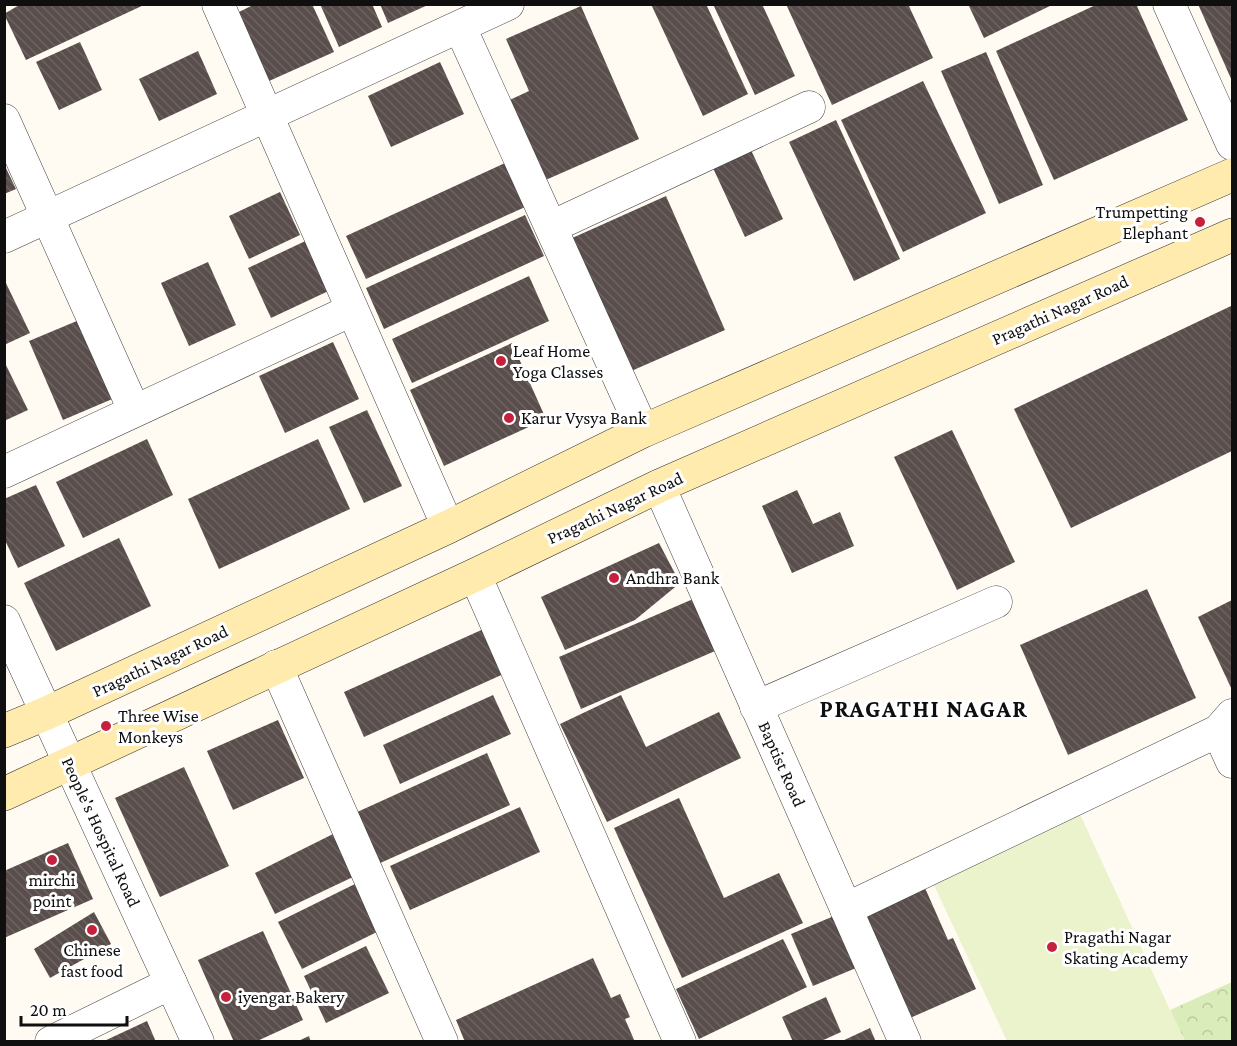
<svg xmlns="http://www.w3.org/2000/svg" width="1237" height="1046" viewBox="0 0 1237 1046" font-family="'Crimson Pro',serif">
	<defs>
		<pattern id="park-crowns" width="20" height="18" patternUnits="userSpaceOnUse" patternTransform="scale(1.5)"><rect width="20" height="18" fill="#daecb9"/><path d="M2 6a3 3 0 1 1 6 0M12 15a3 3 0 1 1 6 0" fill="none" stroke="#bac99e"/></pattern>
		<pattern id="building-back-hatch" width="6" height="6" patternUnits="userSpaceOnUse" patternTransform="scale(1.5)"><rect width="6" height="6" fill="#594e4b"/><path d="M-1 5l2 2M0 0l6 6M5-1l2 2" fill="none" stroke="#6c6361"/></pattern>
	</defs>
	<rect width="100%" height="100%" fill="#fffbf2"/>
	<path fill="url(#park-crowns)" d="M1232 982V1041H1185L1170 1010Z"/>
	<path fill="#eaf3cb" d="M1079 812 1170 1010 1185 1041H1007L933 883Z"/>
	<g fill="url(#building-back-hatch)">
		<path d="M21 4H146L26 60 4 14Z"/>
		<path d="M255 4H312L334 52 269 81 239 12Z"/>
		<path d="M320 4H372L382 27 339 47Z"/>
		<path d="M380 4H430L388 23Z"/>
		<path d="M651 4H706L748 94 703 116Z"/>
		<path d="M713 4H762L795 76 755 95Z"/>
		<path d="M786 4H908L933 58 832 105Z"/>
		<path d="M968 4H1054L984 38Z"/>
		<path d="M1098 4H1136L1188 120 1054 180 996 51Z"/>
		<path d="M1198 4H1232V81Z"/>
		<path d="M581 6 639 139 541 182 505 102 529 91 506 39Z"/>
		<path d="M80 42 102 90 59 110 36 62Z"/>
		<path d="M198 51 217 94 159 121 139 79Z"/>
		<path d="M986 52 1043 185 999 204 941 71Z"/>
		<path d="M440 62 464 114 391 147 368 96Z"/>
		<path d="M923 81 986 213 903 252 841 120Z"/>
		<path d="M836 120 900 259 854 281 789 142Z"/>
		<path d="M751 150 783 219 745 237 713 168Z"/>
		<path d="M514 159 534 203 366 279 346 236Z"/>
		<path d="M4 164 16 189 4 194Z"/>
		<path d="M280 192 300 235 249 259 229 216Z"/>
		<path d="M666 196 725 330 629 372 570 239Z"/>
		<path d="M525 215 544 256 384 329 366 288Z"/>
		<path d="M314 237 337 287 271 318 248 268Z"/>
		<path d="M208 262 236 325 189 346 161 283Z"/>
		<path d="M529 276 549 321 412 383 392 339Z"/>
		<path d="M4 279 30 333 4 345Z"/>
		<path d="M1231 306 1232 451 1071 528 1014 409Z"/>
		<path d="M84 318 117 397 63 420 29 341Z"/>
		<path d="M333 342 359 399 285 433 259 376Z"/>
		<path d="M512 343 546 419 444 466 410 390Z"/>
		<path d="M4 361 28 410 4 421Z"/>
		<path d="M367 410 402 486 364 503 329 427Z"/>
		<path d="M952 430 1015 562 957 590 894 457Z"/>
		<path d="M147 439 173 495 83 538 56 482Z"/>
		<path d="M318 439 350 509 219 569 188 499Z"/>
		<path d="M36 485 65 546 18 568 4 538V499Z"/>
		<path d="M797 490 813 524 840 512 854 546 792 573 762 506Z"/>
		<path d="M119 538 151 606 56 651 24 583Z"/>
		<path d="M659 543 680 583 635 620 565 650 541 597Z"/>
		<path d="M1147 589 1196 698 1068 755 1020 645Z"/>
		<path d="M700 596 722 648 581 709 559 657Z"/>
		<path d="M1232 600V690L1198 617Z"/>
		<path d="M488 627 508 672 364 737 344 692Z"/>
		<path d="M493 695 511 734 400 784 383 745Z"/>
		<path d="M621 695 646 747 719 712 741 758 607 822 560 724Z"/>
		<path d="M278 720 304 778 233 810 207 751Z"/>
		<path d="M487 753 510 805 378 864 355 813Z"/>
		<path d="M184 767 229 866 160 897 115 798Z"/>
		<path d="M679 798 724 898 779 873 803 923 682 978 614 828Z"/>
		<path d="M520 807 540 852 410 910 390 866Z"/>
		<path d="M335 833 355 876 275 914 255 873Z"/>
		<path d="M68 843 93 899 4 938V871Z"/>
		<path d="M359 882 383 929 302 969 278 922Z"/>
		<path d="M925 888 948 940 953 938 976 989 901 1022 855 919Z"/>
		<path d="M94 912 111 944 50 978 34 949Z"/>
		<path d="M834 916 856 968 813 986 791 934Z"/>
		<path d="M263 931 303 1020 255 1042H234L198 960Z"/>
		<path d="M783 939 807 987 699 1039 676 989Z"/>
		<path d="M366 946 389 993 326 1023 304 976Z"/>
		<path d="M593 958 611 998 620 994 630 1017 625 1019 635 1042H465L456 1020Z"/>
		<path d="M826 997 841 1032 819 1042H793L782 1017Z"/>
		<path d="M147 1021 156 1042H102Z"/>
		<path d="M870 1028 876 1042H840Z"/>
		<path d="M309 1036 311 1042H296Z"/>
	</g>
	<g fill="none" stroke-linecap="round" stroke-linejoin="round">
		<g stroke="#424242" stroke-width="33">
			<g id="minor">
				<path d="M218 4 448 527"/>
				<path d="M1169 4 1232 144"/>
				<path d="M460 27 643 431"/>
				<path d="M4 120 134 410"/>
				<path d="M551 227 809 107"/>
				<path d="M4 237 508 4"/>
				<path d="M4 472 352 310"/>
				<path d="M659 486 905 1042"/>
				<path d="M475 575 680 1042"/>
				<path d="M4 621 198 1042"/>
				<path d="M276 666 442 1042"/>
				<path d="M756 707 996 602"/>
				<path d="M1218 731 1232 762"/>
				<path d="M846 909 1218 731 1232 715"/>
				<path d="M51 1042 171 983"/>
			</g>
		</g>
		<g stroke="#313131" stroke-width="34">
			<g id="secondary">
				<path d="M4 731 47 713 448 527 643 431 1232 175"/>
				<path d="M4 794 475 575 659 486 1232 235"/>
			</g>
		</g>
		<use href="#minor" stroke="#fff" stroke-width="32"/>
		<use href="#secondary" stroke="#ffebad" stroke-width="33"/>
	</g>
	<g fill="#c7203d" stroke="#fff" stroke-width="2">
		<circle cx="1200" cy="222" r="6"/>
		<circle cx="501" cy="361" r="6"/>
		<circle cx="509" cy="418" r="6"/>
		<circle cx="614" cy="578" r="6"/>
		<circle cx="106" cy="726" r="6"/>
		<circle cx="52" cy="860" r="6"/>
		<circle cx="92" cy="930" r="6"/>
		<circle cx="1052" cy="947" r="6"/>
		<circle cx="226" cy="997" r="6"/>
	</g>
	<g text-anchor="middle" stroke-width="6" stroke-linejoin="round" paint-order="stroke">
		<g font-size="18" fill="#0f0f0f" stroke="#fff" text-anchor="start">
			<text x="1188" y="218" text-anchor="end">Trumpetting<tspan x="1188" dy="21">Elephant</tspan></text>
			<text x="513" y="357">Leaf Home<tspan x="513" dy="21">Yoga Classes</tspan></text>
			<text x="521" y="424">Karur Vysya Bank</text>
			<text x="626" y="584">Andhra Bank</text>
			<text x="118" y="722">Three Wise<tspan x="118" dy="21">Monkeys</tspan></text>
			<text x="52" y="886" text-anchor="middle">mirchi<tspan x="52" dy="21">point</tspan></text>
			<text x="1064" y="943">Pragathi Nagar<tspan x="1064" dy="21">Skating Academy</tspan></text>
			<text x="92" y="956" text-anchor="middle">Chinese<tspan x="92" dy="21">fast food</tspan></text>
			<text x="238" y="1003">iyengar Bakery</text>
		</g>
		<g font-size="18" fill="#0f0f0f" stroke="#fff">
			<text transform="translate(1060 310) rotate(-24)" y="6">Pragathi Nagar Road</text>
			<text transform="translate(615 508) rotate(-25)" y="6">Pragathi Nagar Road</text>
			<text transform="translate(160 661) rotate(-25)" y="6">Pragathi Nagar Road</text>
			<text transform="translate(782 764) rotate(66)" y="6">Baptist Road</text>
			<text transform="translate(101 832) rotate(65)" y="6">People's Hospital Road</text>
		</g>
		<g font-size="24" font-weight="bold" letter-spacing="1.5" fill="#0f0f0f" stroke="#fff">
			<text x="924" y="717">PRAGATHI NAGAR</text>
		</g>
	</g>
	<rect width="1237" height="1046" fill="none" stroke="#0f0f0f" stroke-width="12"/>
	<path d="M21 1016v9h106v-9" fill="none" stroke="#0f0f0f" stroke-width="3"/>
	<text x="30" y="1016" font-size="18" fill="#0f0f0f" stroke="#ffffff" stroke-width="4.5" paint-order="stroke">20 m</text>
</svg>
